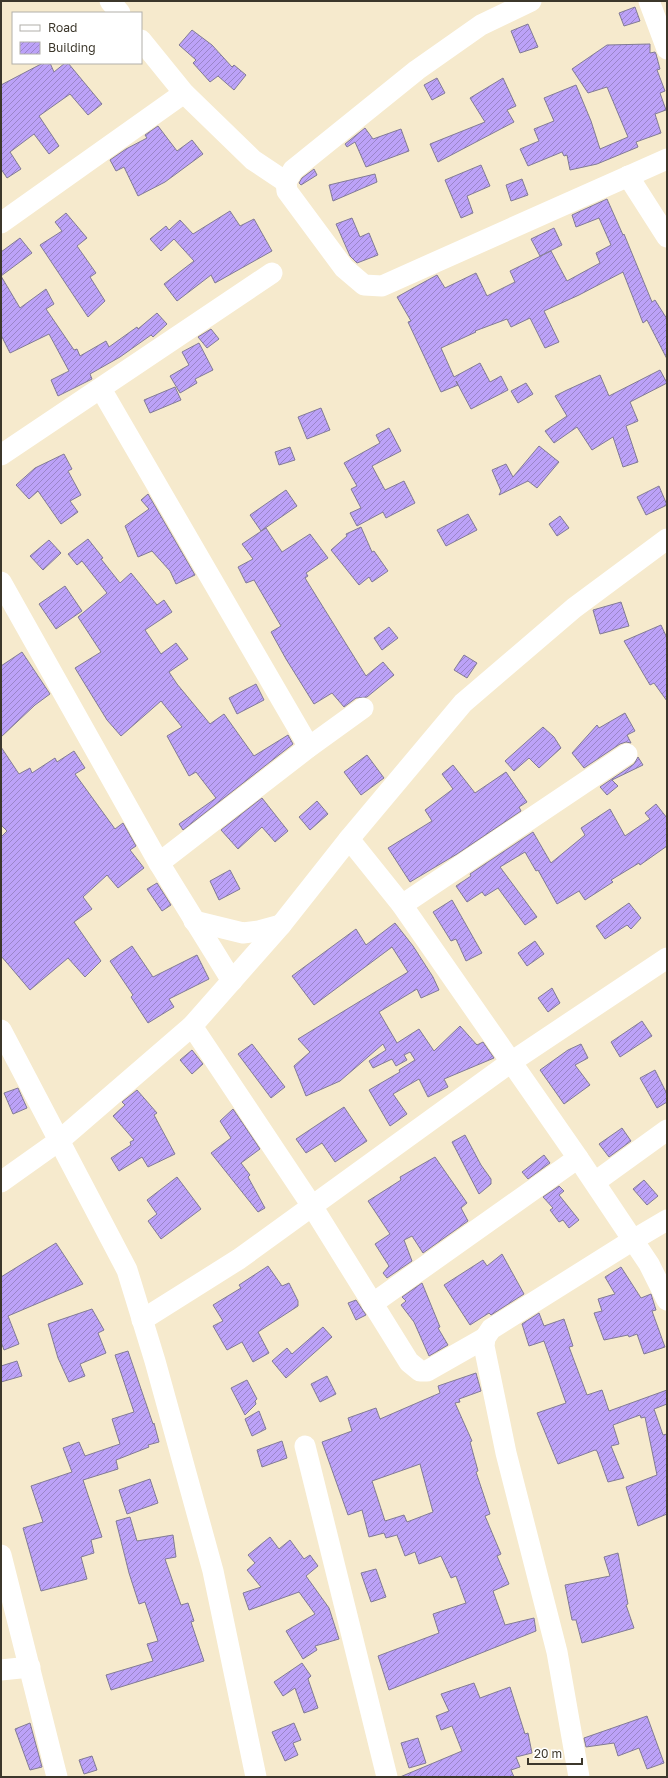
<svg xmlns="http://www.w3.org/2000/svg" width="668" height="1778" viewBox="0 0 668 1778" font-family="'Golos Text',sans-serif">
	<defs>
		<pattern id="building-hatch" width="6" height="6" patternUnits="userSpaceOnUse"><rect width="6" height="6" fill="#bca2f8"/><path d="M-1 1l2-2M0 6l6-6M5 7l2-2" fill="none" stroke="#9a85c9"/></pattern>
	</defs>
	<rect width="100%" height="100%" fill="#f6eacd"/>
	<g fill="url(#building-hatch)" stroke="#827b95" fill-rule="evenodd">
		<path d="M635 7 640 21 624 26 619 13Z"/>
		<path d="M528 24 538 47 520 53 511 31Z"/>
		<path d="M192 30 212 45 232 67 234 65 246 75 234 90 218 76 210 82 193 63 196 60 179 45Z"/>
		<path d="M650 44V53L655 52 656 54 660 69 657 70 665 91 660 93 666 110 655 114 661 133 636 142 638 147 597 164 570 170 567 155 564 156 562 152 528 166 520 149 539 141 534 129 554 121 544 98 576 85 591 121 600 149 628 137 607 87 588 93 572 69 607 45Z"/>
		<path d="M43 63H50L54 72 65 63H68L102 104 88 115 70 94 39 116 59 146 49 154 34 134 10 152 21 169 7 178 1 169V85Z"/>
		<path d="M437 78 445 93 432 100 424 85Z"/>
		<path d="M503 78 516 106 507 110 514 122 438 162 430 144 485 122 470 98Z"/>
		<path d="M158 126 177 151 192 140 203 154 165 182 138 196 124 167 116 171 110 160 126 149 147 138 145 135Z"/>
		<path d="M365 128 373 139 401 129 409 151 366 167 355 142 347 147 345 144Z"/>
		<path d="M481 165 490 186 467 196 473 213 461 218 445 180Z"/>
		<path d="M314 169 317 175 301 185 299 183 302 178Z"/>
		<path d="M375 174 377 182 333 201 329 185Z"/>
		<path d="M522 179 528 195 511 201 506 185Z"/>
		<path d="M607 199 623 235 624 234 652 302 655 300 667 319V359L647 320 643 323 623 272 579 295 544 311 559 342 545 348 530 318 511 327 507 319 475 331 476 332 441 348 454 377 480 363 490 382 501 376 508 390 471 409 456 381 458 385 441 392 408 322 411 321 397 297 437 275 445 288 476 273 487 296 515 282 510 271 551 251 567 281 600 263 596 253 611 245 599 218 576 227 572 215Z"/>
		<path d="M230 211 240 226 254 219 272 251 215 283 211 275 177 301 164 284 194 261 174 239 161 251 150 239 166 226 169 230 180 220 193 234Z"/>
		<path d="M66 213 87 238 77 246 96 273 90 277 105 301 88 317 40 245 62 231 55 222Z"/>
		<path d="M352 218 360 237 369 233 378 255 357 263 350 256 336 224Z"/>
		<path d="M554 228 562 245 540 256 531 239Z"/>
		<path d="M20 238 32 253 1 276 20 308 46 289 54 304 46 309 74 350 77 349 80 356 106 341 109 347 137 327 138 329 157 313 167 324 153 337 151 335 120 357 90 374 92 379 58 396 51 380 69 371 49 334 10 353 1 335V252Z"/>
		<path d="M211 329 219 339 207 348 198 337Z"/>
		<path d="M199 343 213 370 195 379 197 383 180 393 170 376 189 365 182 352Z"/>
		<path d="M660 370 667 383 630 402 638 421 626 426 638 462 623 467 613 437 592 450 577 427 554 443 545 431 567 416 555 396 567 390 600 375 609 396Z"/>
		<path d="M526 383 533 394 518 403 511 391Z"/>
		<path d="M175 387 181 400 150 413 144 400Z"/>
		<path d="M321 408 330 430 307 439 298 417Z"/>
		<path d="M389 428 401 451 372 466 385 490 404 481 415 503 386 518 383 512 357 526 350 513 361 508 351 489 357 486 344 463 380 443 376 435Z"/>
		<path d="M539 446 559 462 537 488 528 481 499 495 501 491 492 470 506 464 513 477Z"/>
		<path d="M290 447 295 460 279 465 275 452Z"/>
		<path d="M64 454 72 469 68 471 81 495 70 501 78 512 61 524 38 491 29 499 16 485 35 468Z"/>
		<path d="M659 486 667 505 646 515 637 497Z"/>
		<path d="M286 490 297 506 261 531 250 515Z"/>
		<path d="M148 494 195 575 176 584 170 571 152 551 138 557 125 526 149 509 141 500Z"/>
		<path d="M468 514 477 530 446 546 437 530Z"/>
		<path d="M560 516 569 528 557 536 549 524Z"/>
		<path d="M361 527 372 552 374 551 388 571 372 582 369 577 359 585 331 550 347 536 346 534Z"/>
		<path d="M266 528 282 552 310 534 328 558 306 573 308 576 305 578 366 676 383 662 394 675 367 697 356 698 344 707 332 693 314 704 286 659 271 632 281 626 254 580 246 583 238 567 253 559 242 544Z"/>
		<path d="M88 539 103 558 101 559 120 583 131 573 157 605 164 600 172 612 145 630 161 654 176 643 188 659 169 672 177 684 210 724 224 714 254 756 288 735 293 744 183 830 179 824 216 798 196 772 189 776 167 736 182 727 161 701 121 736 107 720 75 668 101 652 78 617 107 593 82 561 77 565 68 554Z"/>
		<path d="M49 540 61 553 43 570 30 556Z"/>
		<path d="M65 586 82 611 56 629 39 604Z"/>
		<path d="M621 602 629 626 600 634 593 610Z"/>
		<path d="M661 625 667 638V701L654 683 650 685 624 641Z"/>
		<path d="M389 627 398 638 382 650 374 638Z"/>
		<path d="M22 652 50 694 35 705 1 737V666Z"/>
		<path d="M464 655 477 663 467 678 454 670Z"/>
		<path d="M256 684 264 700 237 714 229 698Z"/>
		<path d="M625 713 635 731 627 735 631 743 626 742 620 744 584 768 572 753 597 725 599 728Z"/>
		<path d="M543 727 554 737 561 748 539 768 529 758 514 771 505 761Z"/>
		<path d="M1 747 19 774 30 768 32 773 55 758 57 762 74 751 85 768 75 774 115 829 123 823 136 846 130 850 144 868 118 888 107 875 83 897 92 909 74 922 101 961 85 977 68 958 30 990 1 956V837L7 831 1 825Z"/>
		<path d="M367 755 384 778 361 795 344 772Z"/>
		<path d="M638 757 643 765 612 780 618 786 607 795 600 787 634 764Z"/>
		<path d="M453 765 475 793 506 772 527 802 519 807 521 811 457 854 410 882 388 848 432 821 425 810 453 789 442 774Z"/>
		<path d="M262 798 288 831 275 842 262 827 238 849 221 830Z"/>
		<path d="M317 801 328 814 310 830 299 817Z"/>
		<path d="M656 804 667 818V846L640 865 639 863 611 880 613 882 585 900 579 891 557 904 538 870 536 871 525 852 500 867 537 917 525 925 498 888 485 896 482 892 467 902 456 886 471 876 470 874 533 832 551 863 585 835 581 828 610 809 625 836 650 819 645 813Z"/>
		<path d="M230 870 240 889 219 900 210 881Z"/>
		<path d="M157 883 171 905 162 911 147 889Z"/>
		<path d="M452 900 482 953 466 961 456 939 451 941 433 912Z"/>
		<path d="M629 903 641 918 631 929 627 925 605 939 596 926Z"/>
		<path d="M395 923 413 946 433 977 439 990 421 998 417 989 379 1012 397 1043 419 1029 434 1051 460 1026 477 1045 483 1042 494 1058 444 1079 448 1087 428 1097 419 1079 393 1094 407 1114 390 1126 369 1090 400 1072 399 1070 415 1060 410 1052 404 1055 407 1060 396 1066 392 1059 373 1068 369 1061 386 1050 383 1044 340 1081 306 1096 294 1066 310 1052 298 1039 408 972 392 947 314 1005 292 976 356 929 366 945Z"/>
		<path d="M535 941 544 954 527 966 518 953Z"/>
		<path d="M132 946 153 977 197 955 209 979 169 999 174 1007 148 1023 131 997 133 995 110 961Z"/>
		<path d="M552 988 560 1003 548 1012 538 998Z"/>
		<path d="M642 1021 652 1036 620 1057 611 1042Z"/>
		<path d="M252 1044 285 1087 271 1098 238 1054Z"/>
		<path d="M581 1044 588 1058 575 1065 590 1085 564 1104 540 1070 568 1050Z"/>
		<path d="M192 1050 203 1064 192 1074 180 1060Z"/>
		<path d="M655 1070 667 1094V1102L657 1108 640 1078Z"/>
		<path d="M18 1088 27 1108 13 1114 4 1093Z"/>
		<path d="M137 1090 157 1113 154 1115 175 1154 148 1167 142 1157 119 1171 111 1158 131 1145 130 1142 134 1140 113 1116 125 1105 122 1102Z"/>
		<path d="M344 1107 367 1141 335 1162 322 1143 306 1153 296 1139Z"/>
		<path d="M233 1109 260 1149 241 1163 250 1175 248 1177 265 1208 258 1212 211 1153 231 1138 220 1121Z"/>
		<path d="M622 1128 631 1141 609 1157 599 1144Z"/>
		<path d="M465 1135 481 1165 491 1179V1184L479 1194 452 1142Z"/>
		<path d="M544 1155 550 1163 528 1179 522 1172Z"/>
		<path d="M435 1157 467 1203 461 1208 468 1221 423 1253 412 1236 404 1240 412 1261 387 1278 383 1273 389 1266 375 1244 390 1234 368 1201 401 1180 400 1177Z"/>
		<path d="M177 1177 201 1209 161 1239 148 1221 157 1214 147 1200Z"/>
		<path d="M644 1180 658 1196 647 1205 633 1189Z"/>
		<path d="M559 1186 564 1191 559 1195 579 1220 569 1228 563 1220 559 1222 550 1210 553 1208 543 1197Z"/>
		<path d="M56 1243 83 1284 8 1316 19 1344 4 1350 1 1342V1277Z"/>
		<path d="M502 1254 524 1294 491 1315 489 1313 470 1325 444 1285 483 1260 487 1266Z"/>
		<path d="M268 1266 282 1286 289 1283 298 1301V1306L258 1332 269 1353 253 1362 242 1342 227 1350 213 1326 223 1321 213 1305 241 1288 239 1285Z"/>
		<path d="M621 1267 641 1298 651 1294 656 1310 652 1311 665 1347 644 1354 637 1334 629 1337 628 1335 604 1340 594 1313 602 1311 598 1299 615 1294 605 1277Z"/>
		<path d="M422 1283 440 1327 438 1328 448 1345 429 1356 414 1322 401 1305 406 1301 402 1297Z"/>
		<path d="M356 1300 366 1315 356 1320 348 1303Z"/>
		<path d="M92 1309 104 1330 98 1333 106 1353 80 1364 85 1376 69 1382 58 1358 48 1324Z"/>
		<path d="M539 1313 544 1326 564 1319 573 1346 569 1347 587 1395 602 1390 609 1411 667 1390V1404L654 1409 663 1435 667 1434V1514L638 1526 626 1487 657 1475 645 1417 641 1418 640 1415 613 1425 619 1444 611 1446 624 1478 608 1482 597 1451 595 1450 558 1464 537 1413 566 1403 544 1341 529 1346 522 1324Z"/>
		<path d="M323 1327 332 1337 286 1378 272 1361 287 1348 292 1354Z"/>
		<path d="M128 1351 153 1424 154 1423 159 1442 148 1445 149 1447 116 1460 118 1469 83 1480 102 1537 91 1540 94 1553 81 1557 87 1579 41 1591 23 1528 43 1522 31 1486 72 1472 63 1448 79 1442 85 1456 120 1444 112 1419 134 1412 115 1355Z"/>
		<path d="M17 1361 22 1376 1 1382V1366Z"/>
		<path d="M476 1373 481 1391 459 1399 460 1402 455 1403 472 1441 470 1442 478 1471 476 1472 490 1514 485 1516 501 1554 497 1556 509 1584 493 1591 505 1625 534 1618 536 1631 389 1690 378 1656 439 1633 433 1614 466 1603 456 1576 451 1578 441 1556 419 1564 415 1552 405 1556 397 1535 386 1538 384 1533 369 1537 362 1510 348 1515 322 1442 352 1431 348 1418 376 1408 380 1419 440 1393 438 1386ZM420 1464 433 1512 407 1522 404 1515 385 1521 372 1481Z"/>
		<path d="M327 1376 336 1394 320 1402 311 1384Z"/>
		<path d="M247 1380 257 1399 255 1401 256 1404 245 1415 231 1388Z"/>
		<path d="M259 1411 266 1429 252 1436 245 1419Z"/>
		<path d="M282 1441 287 1458 262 1467 257 1450Z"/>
		<path d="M150 1479 158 1503 127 1514 119 1490Z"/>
		<path d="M130 1517 137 1541 173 1535 176 1557 165 1559 181 1605 188 1603 194 1621 191 1622 204 1661 111 1690 106 1675 153 1661 147 1644 158 1641 145 1602 139 1604 129 1573 116 1521Z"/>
		<path d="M270 1537 279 1549 290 1540 304 1559 310 1555 318 1566 306 1576 329 1608 339 1639 315 1646 317 1650 303 1659 286 1631 315 1614 299 1592 249 1610 243 1593 261 1587 247 1570 255 1563 248 1555Z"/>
		<path d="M618 1553 628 1604 626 1605 634 1628 582 1643 576 1620H572L565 1585 610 1576 604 1557Z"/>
		<path d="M376 1569 386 1597 371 1602 361 1573Z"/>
		<path d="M302 1663 311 1676 308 1679 318 1708 304 1713 295 1688 283 1696 274 1682Z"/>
		<path d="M474 1683 480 1698 510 1687 525 1734 528 1733 532 1753 516 1757 520 1767 511 1770 514 1777H400L462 1751 452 1726 441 1730 436 1716 449 1711 441 1694Z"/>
		<path d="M647 1716 664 1763 647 1769 639 1748 618 1756 614 1743 586 1747 584 1738Z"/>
		<path d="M30 1723 42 1767 30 1770 15 1729Z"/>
		<path d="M294 1723 301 1740 293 1743 298 1755 285 1761 272 1732Z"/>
		<path d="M418 1738 426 1763 409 1768 401 1743Z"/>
		<path d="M92 1756 97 1770 84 1774 79 1760Z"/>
	</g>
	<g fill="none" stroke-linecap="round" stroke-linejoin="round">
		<g stroke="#fff" stroke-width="21">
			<path d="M110 1 120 13"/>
			<path d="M531 1 481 25 417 70 293 170 286 182 287 191 344 268 364 285 382 286 667 159"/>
			<path d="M649 1 667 49"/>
			<path d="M141 40 184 93 253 160 286 182"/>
			<path d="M628 176 667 237"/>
			<path d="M1 223 184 93"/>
			<path d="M101 389 309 747"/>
			<path d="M1 455 272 273"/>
			<path d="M1 582 159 863 232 981"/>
			<path d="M349 839 402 905 578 1158 649 1264 667 1300"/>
			<path d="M159 863 309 747 363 708"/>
			<path d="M402 905 627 754"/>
			<path d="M194 921 243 933 259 931 281 925"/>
			<path d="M192 1026 312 1206 409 1362 420 1371H427L485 1338"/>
			<path d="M1 1030 127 1270 155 1361 213 1571 256 1777"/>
			<path d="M1 1182 60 1140 192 1026 281 925 349 839 463 703 574 608 667 539"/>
			<path d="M595 1182 667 1130"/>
			<path d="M372 1304 578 1158"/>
			<path d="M142 1320 239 1259 511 1062 667 958"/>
			<path d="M305 1446 387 1777"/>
			<path d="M1 1555 57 1777"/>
			<path d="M1 1670 30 1667"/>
			<path d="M579 1777 557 1652 506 1453 484 1346 485 1338 491 1329 633 1240 667 1220"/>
		</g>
	</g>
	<rect width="668" height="1778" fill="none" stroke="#3c372b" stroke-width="4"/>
	<rect x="12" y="12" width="130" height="52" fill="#ffffff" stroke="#b1afaa"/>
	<rect x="20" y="25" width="20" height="6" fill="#ffffff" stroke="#b1afaa"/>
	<text x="48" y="32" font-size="12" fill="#3c372b">Road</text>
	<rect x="20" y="42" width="20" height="12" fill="url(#building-hatch)" stroke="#b1afaa"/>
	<text x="48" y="52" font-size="12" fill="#3c372b">Building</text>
	<path d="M528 1758v6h54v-6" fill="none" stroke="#3c372b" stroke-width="2"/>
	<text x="534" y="1758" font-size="12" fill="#3c372b" stroke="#ffffff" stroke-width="3" paint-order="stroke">20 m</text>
</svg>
